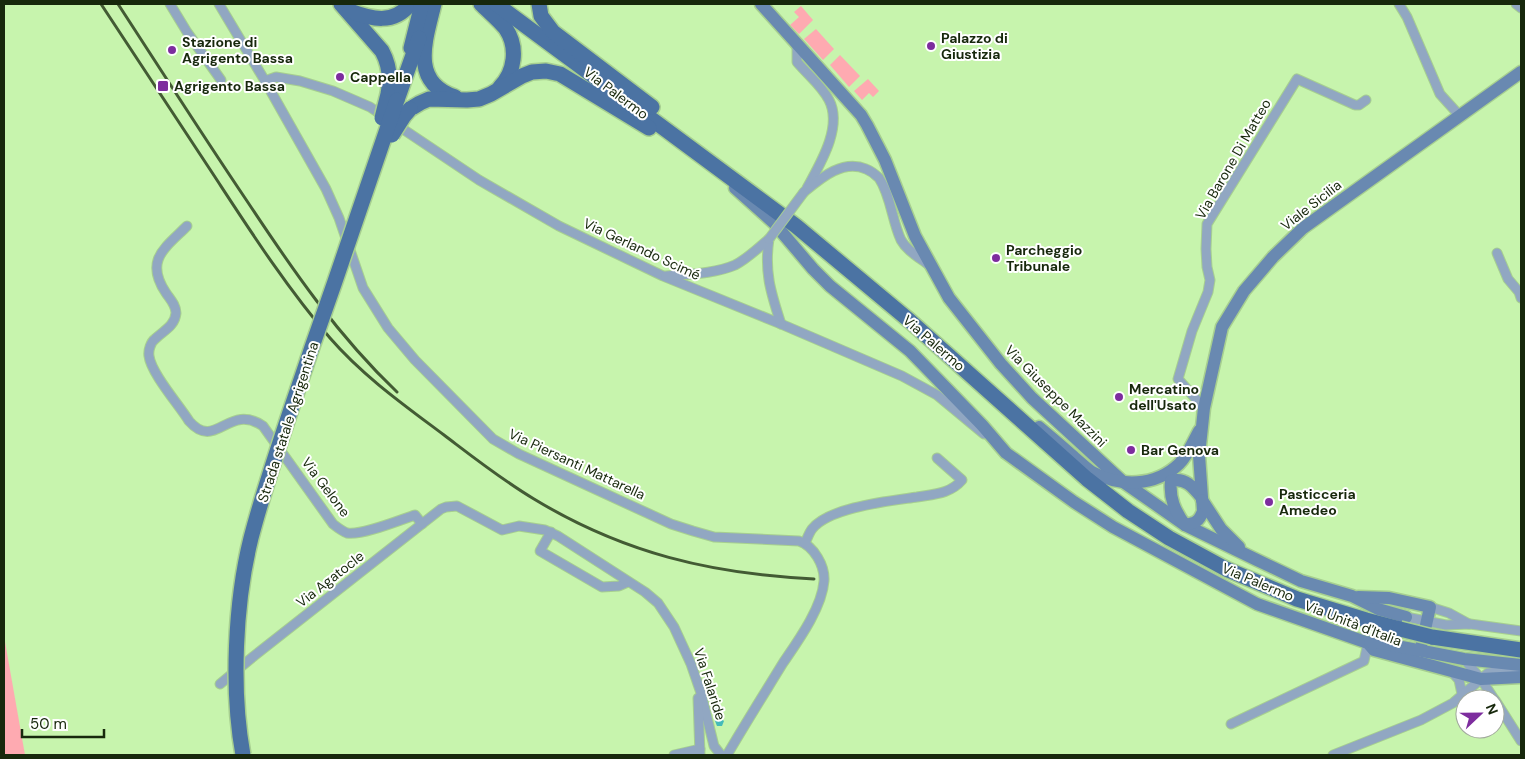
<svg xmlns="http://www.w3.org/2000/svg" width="1525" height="759" viewBox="0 0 1525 759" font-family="'DM Sans',sans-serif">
	<rect width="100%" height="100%" fill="#c7f4ad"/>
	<g fill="#feaab1">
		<path d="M801 6 813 20 799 34 790 25 799 17 794 12Z"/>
		<path d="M816 29 834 49 823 60 804 39Z"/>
		<path d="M840 55 860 76 849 87 830 65Z"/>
		<path d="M868 79 879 91 873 97 869 93 862 100 854 91Z"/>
		<path d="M4 636 25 755H4Z"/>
	</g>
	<path fill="#45bab9" d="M715 708 719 709V717L724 721 722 726H717C715 721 712 713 715 708Z"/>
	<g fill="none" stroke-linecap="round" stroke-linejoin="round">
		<g stroke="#a7cf90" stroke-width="11">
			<g id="street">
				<path d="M170 4 187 32 221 80"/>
				<path d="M219 4 265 81 326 189 339 218 363 288 388 328 415 360 493 439 519 454 671 524 693 531 714 537 799 541C814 546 825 566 824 581 822 608 798 641 783 663 764 694 745 724 727 755"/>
				<path d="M1399 4 1407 17 1440 94 1459 115"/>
				<path d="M1516 4 1521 8"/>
				<path d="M797 44V62C807 74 822 86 829 100 843 127 820 164 807 188"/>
				<path d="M265 81 276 77 300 81 333 91 370 107 479 180 559 226 663 276 781 324 902 376 937 395 984 434"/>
				<path d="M804 192C821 178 843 159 866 169 871 171 875 174 879 178 891 196 892 221 901 240 907 251 920 258 930 266"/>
				<path d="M187 226C165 248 144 260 166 293 170 299 176 305 176 313 175 326 163 331 155 339 151 342 148 350 149 356 151 373 179 405 189 421 216 452 228 402 263 426L333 524C338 528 342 531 347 533 361 536 400 520 415 515L422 524"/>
				<path d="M769 239C764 272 771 293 781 324"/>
				<path d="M1497 253 1508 279 1519 292 1521 298"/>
				<path d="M666 276C688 274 714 274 735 265 747 259 758 248 769 239"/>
				<path d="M1204 408 1178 379 1192 331 1208 292 1210 280 1207 267 1206 249 1207 224 1297 79 1355 105H1359L1366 100"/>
				<path d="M551 532 540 551 602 587 619 586 628 582"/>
				<path d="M805 543C807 539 809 533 812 529 829 507 890 501 917 497 934 494 950 494 962 480L937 458"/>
				<path d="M1430 607 1449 613 1469 624"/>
				<path d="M1406 617 1446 625 1470 624 1521 631"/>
				<path d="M1464 659 1481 679 1494 699"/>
				<path d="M1452 672 1459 680 1462 694"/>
				<path d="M220 684 254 656 441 509 446 507 457 506 502 530 519 526 545 530 558 536 645 592 658 603 674 627 691 664 701 693 714 746 721 755"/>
				<path d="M698 698 700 755"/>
				<path d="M1495 700 1521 741"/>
				<path d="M1231 724 1364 661 1368 643"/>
				<path d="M674 755 700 749"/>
				<path d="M1333 755 1421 720 1453 703 1488 673 1520 669"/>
			</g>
		</g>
		<g stroke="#a7cf90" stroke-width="15">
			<g id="secondary">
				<path d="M761 4 861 115 867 125 885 160 915 236 949 298 1001 364 1032 398 1122 481 1185 525 1257 560 1301 581 1352 596 1378 609 1406 617"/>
				<path d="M735 188 774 223 813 269 830 286 910 351 982 425 1006 453 1074 502 1113 527 1257 604 1368 643 1374 650 1481 679 1521 677"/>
				<path d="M1039 427C1051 437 1063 447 1074 457 1080 462 1086 468 1092 472 1120 487 1155 487 1179 464 1188 455 1193 442 1199 431"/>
				<path d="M1202 498C1193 487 1185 477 1171 481 1169 498 1175 511 1185 525 1195 523 1199 522 1203 511L1199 455 1204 408 1222 327 1244 291 1273 257 1303 228 1521 72"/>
				<path d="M1202 500 1221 529 1239 547"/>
				<path d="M1358 597 1389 598 1430 607 1422 643"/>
				<path d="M1370 642H1376L1464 659 1521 665"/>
			</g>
		</g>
		<g stroke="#a7cf90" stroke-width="18">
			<g id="primary">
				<path d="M341 4 382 51C389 64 391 79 388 94"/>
				<path d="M434 4C426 38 409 82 455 97"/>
				<path d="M481 4C489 12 499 20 506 29 518 47 515 72 500 87"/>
				<path d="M496 4 796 226 910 321 1087 479 1128 511 1169 538 1226 569 1297 599 1366 620 1400 629"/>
				<path d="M539 4 541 16 553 32 652 107"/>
				<path d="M350 11C371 19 394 25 410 4"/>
				<path d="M411 48 422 4"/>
				<path d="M397 100 419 38"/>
				<path d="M410 109 420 103 429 99 467 100 479 99 491 94 522 76 532 72 546 71 560 74 649 128"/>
				<path d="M1432 637 1521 650"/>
			</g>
		</g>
		<use href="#street" stroke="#91a7c2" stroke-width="9"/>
		<use href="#secondary" stroke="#6989b1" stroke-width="12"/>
		<use href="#primary" stroke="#4b73a3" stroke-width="15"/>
		<g stroke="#435b34" stroke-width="3">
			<path d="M101 4C139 62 177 119 215 177 251 232 287 288 330 338 363 376 404 405 444 435 473 457 502 480 534 499 623 553 711 574 814 579"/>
			<path d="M118 4C161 70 203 136 247 201 292 269 338 336 397 392"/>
		</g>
		<g stroke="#a7cf90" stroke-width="11" stroke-linecap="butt">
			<path id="street-bridge" d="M769 239 804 192"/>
		</g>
		<g stroke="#a7cf90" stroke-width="18" stroke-linecap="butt">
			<g id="primary-bridge">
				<path d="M382 118 388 94"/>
				<path d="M392 135 404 116 410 109"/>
				<path d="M1400 629 1432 637"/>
				<path d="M243 755C231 690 235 602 251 538 268 473 291 410 312 347 341 265 369 183 397 100"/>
			</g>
		</g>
		<use href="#street-bridge" stroke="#91a7c2" stroke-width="9"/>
		<use href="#primary-bridge" stroke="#4b73a3" stroke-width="15"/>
	</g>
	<g fill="#7d2d9e" stroke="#fff" stroke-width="2">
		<circle cx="931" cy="46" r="5"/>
		<circle cx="172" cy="50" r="5"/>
		<circle cx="340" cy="77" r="5"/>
		<rect x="157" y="80" width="12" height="12" rx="2.5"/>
		<circle cx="996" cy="258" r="5"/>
		<circle cx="1119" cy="397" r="5"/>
		<circle cx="1131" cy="450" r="5"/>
		<circle cx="1269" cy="502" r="5"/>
	</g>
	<g text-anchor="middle" stroke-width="4" stroke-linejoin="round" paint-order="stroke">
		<g font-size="14" font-weight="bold" fill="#17280c" stroke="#fff" text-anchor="start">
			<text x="941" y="43">Palazzo di<tspan x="941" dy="16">Giustizia</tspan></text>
			<text x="182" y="47">Stazione di<tspan x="182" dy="16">Agrigento Bassa</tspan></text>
			<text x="350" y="82">Cappella</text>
			<text x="174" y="91">Agrigento Bassa</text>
			<text x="1006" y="255">Parcheggio<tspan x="1006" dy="16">Tribunale</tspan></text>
			<text x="1129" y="394">Mercatino<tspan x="1129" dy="16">dell'Usato</tspan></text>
			<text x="1141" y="455">Bar Genova</text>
			<text x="1279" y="499">Pasticceria<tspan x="1279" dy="16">Amedeo</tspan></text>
		</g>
		<g font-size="14" fill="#17280c" stroke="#fff">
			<text transform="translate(616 93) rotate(37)" y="5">Via Palermo</text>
			<text transform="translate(1233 159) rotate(-60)" y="5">Via Barone Di Matteo</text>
			<text transform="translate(1311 205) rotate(-38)" y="5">Viale Sicilia</text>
			<text transform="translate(642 249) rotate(25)" y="5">Via Gerlando Scimé</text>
			<text transform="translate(934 343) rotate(41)" y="5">Via Palermo</text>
			<text transform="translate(1056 396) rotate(45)" y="5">Via Giuseppe Mazzini</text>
			<text transform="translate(288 422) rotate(-72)" y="5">Strada statale Agrigentina</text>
			<text transform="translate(577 464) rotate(25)" y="5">Via Piersanti Mattarella</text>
			<text transform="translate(326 487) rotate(53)" y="5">Via Gelone</text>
			<text transform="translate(330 579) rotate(-38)" y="5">Via Agatocle</text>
			<text transform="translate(1258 582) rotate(23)" y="5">Via Palermo</text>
			<text transform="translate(1353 623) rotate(21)" y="5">Via Unità d'Italia</text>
			<text transform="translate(710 684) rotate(72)" y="5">Via Falaride</text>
		</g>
	</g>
	<rect width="1525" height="759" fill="none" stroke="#17280c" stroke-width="10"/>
	<g transform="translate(1480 714) rotate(68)"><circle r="24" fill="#ffffff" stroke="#a2a99e"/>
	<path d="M0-4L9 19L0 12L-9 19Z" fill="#7d2d9e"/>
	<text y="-8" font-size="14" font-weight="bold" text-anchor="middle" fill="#17280c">N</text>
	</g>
	<path d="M22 729v8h82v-8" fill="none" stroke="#17280c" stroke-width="2.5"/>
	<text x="30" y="729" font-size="15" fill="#17280c" stroke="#ffffff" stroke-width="4" paint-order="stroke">50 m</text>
</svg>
